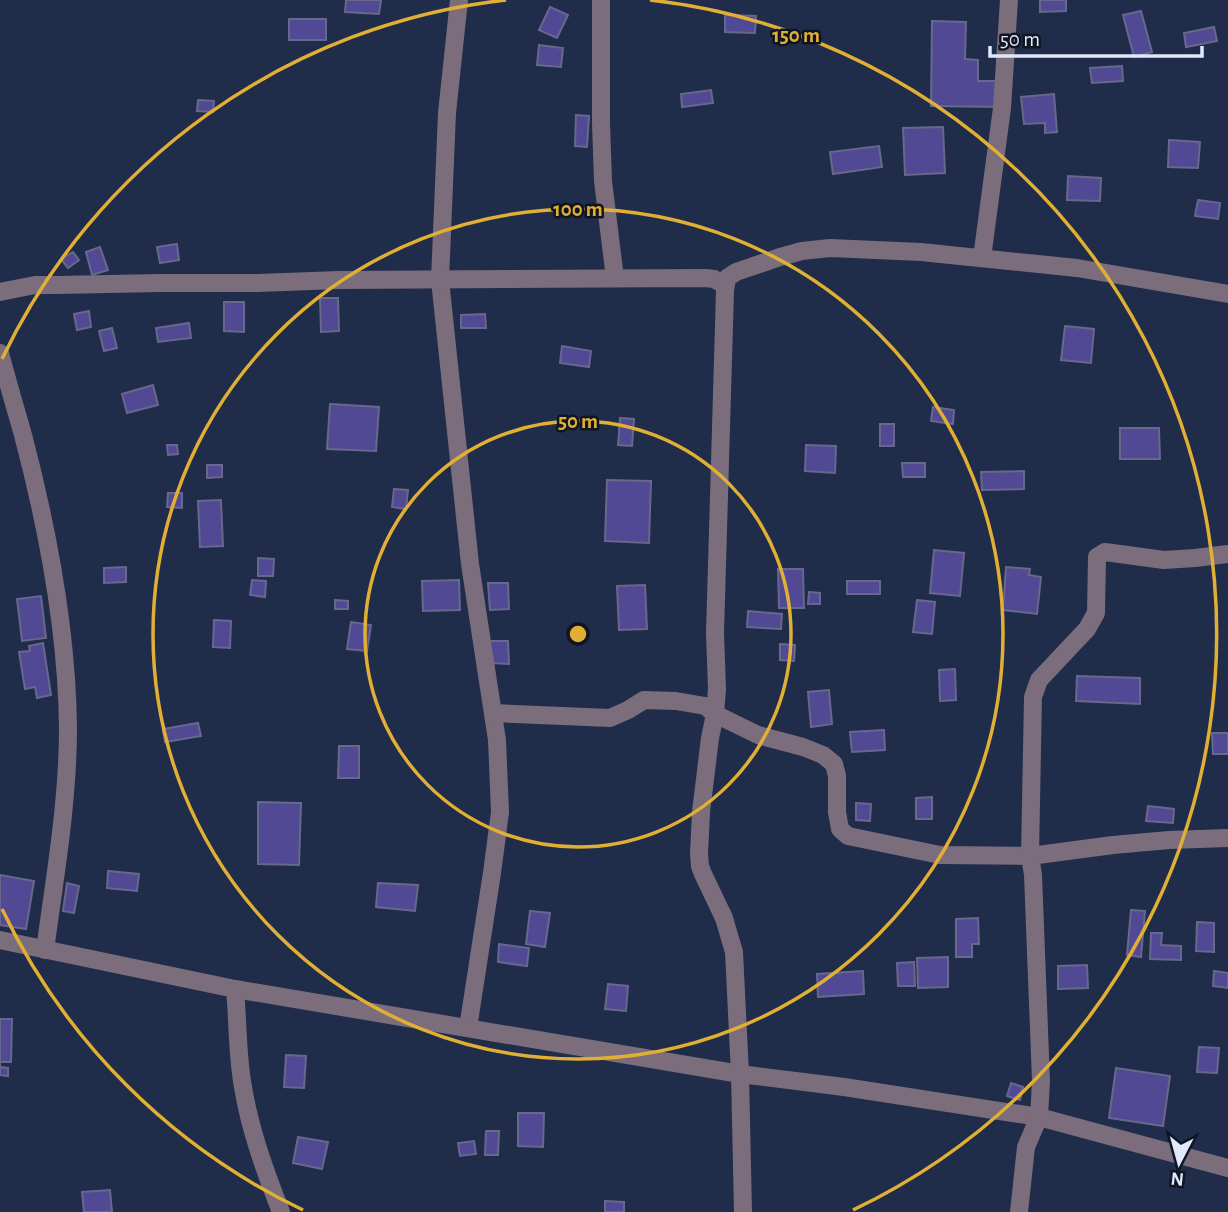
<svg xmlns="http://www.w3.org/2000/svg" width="1228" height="1212" viewBox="0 0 1228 1212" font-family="'Alegreya Sans',sans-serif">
	<rect width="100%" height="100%" fill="#1f2c4a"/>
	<g fill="#514993" stroke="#68678c" stroke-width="2">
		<path d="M346 0H381L379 14 345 12Z"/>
		<path d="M1040 0H1066V11L1040 12Z"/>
		<path d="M550 7 568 15 557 38 539 30Z"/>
		<path d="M1141 11 1152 52 1134 57 1123 15Z"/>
		<path d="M725 15 756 16 755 33 725 32Z"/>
		<rect x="289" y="19" width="37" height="21"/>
		<path d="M932 21 966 22 965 59 978 60V81H999V107L931 106Z"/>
		<path d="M1214 27 1217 41 1186 47 1184 33Z"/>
		<path d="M539 45 563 48 561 67 537 65Z"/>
		<path d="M1122 66 1123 81 1092 83 1090 68Z"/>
		<path d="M711 90 713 103 682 107 681 94Z"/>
		<path d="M1054 94 1057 132 1045 133V123L1024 124 1021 97Z"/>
		<path d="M198 100 214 101 213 112 197 111Z"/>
		<path d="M576 115 589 116 587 147 575 146Z"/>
		<path d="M943 127 945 173 905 175 903 128Z"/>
		<path d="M1169 140 1200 142 1198 168 1168 167Z"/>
		<path d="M879 146 882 167 833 174 830 152Z"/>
		<path d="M1068 176 1101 178 1100 201 1067 200Z"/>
		<path d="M1198 200 1220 203 1218 219 1195 216Z"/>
		<path d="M177 244 179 260 160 263 157 247Z"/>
		<path d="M100 247 108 270 92 275 86 252Z"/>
		<path d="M73 252 79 260 68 268 61 259Z"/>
		<path d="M320 298H338L339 331 321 332Z"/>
		<path d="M224 302H244V332L224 331Z"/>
		<path d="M89 311 91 327 77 330 74 314Z"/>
		<path d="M485 314 486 328H461V315Z"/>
		<path d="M189 323 191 338 158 342 156 328Z"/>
		<path d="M1065 326 1094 329 1091 363 1061 360Z"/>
		<path d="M112 328 117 348 104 351 99 331Z"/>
		<path d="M562 346 591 351 589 367 560 363Z"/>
		<path d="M153 385 158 405 127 413 122 394Z"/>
		<path d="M330 404 379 407 376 451 327 449Z"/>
		<path d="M933 407 954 410 953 424 931 421Z"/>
		<path d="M620 418 634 419 632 446 618 445Z"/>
		<rect x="880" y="424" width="14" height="22"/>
		<path d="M1120 428H1159L1160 459H1120Z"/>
		<path d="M167 445H177L178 454 168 455Z"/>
		<path d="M806 445 836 446 835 473 805 471Z"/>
		<path d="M902 463H925V477H903Z"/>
		<path d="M207 465H222V477L207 478Z"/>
		<path d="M1024 471V489L982 490 981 472Z"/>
		<path d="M607 480 651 481 649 543 605 541Z"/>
		<path d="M394 489 408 490 406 509 392 507Z"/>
		<path d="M168 493H182V508L167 507Z"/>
		<path d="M221 500 223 546 200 547 198 501Z"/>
		<path d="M934 550 964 553 960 596 930 593Z"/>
		<path d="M258 558 274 559 273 576H258Z"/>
		<path d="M126 567V582L104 583V568Z"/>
		<path d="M1006 567 1030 569 1029 575 1041 577 1037 614 1003 610Z"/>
		<path d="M778 569H803L804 608H779Z"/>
		<path d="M252 580 266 581 265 597 250 595Z"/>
		<path d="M459 580 460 610 423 611 422 581Z"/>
		<rect x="847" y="581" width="33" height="13"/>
		<path d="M488 583H508L509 609 490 610Z"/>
		<path d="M645 585 647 629 619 630 617 586Z"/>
		<path d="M809 592 820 593V604H808Z"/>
		<path d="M41 596 46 638 22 641 17 599Z"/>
		<path d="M335 600 348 601V609H335Z"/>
		<path d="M917 600 935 602 932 634 913 632Z"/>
		<path d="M748 611 782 614 781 629 747 627Z"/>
		<path d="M214 620 231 621 230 648 213 647Z"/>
		<path d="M351 622 371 625 367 651 347 649Z"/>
		<path d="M490 641H508L509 664 490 663Z"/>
		<path d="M43 643 51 695 37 698 35 687 25 689 19 652 30 651 29 646Z"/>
		<path d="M780 644 795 645 794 661 780 660Z"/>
		<path d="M955 669 956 700 940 701 939 670Z"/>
		<path d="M1077 676 1140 678V704L1076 701Z"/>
		<path d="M829 690 832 724 811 727 808 692Z"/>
		<path d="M198 723 201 736 165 742 163 729Z"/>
		<path d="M884 730 885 750 852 752 850 732Z"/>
		<path d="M1212 733H1228V754H1213Z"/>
		<path d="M339 746H359V778H338Z"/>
		<path d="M932 797V819H916V798Z"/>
		<path d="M258 802 301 803 299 865 258 864Z"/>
		<path d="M856 803 871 804 870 821 856 820Z"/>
		<path d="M1148 806 1174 809 1173 823 1146 821Z"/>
		<path d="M108 871 139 874 137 891 107 888Z"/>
		<path d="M0 875 34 881 26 929 0 925Z"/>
		<path d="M67 883 79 886 74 913 63 911Z"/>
		<path d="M378 883 418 885 415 911 376 907Z"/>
		<path d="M1131 910 1145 911 1141 957 1127 955Z"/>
		<path d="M530 911 550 913 545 947 526 944Z"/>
		<path d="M978 918 979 944H972V957H956V919Z"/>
		<path d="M1197 922 1214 923V952L1196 951Z"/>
		<path d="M1151 933H1162L1161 945 1181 946V960L1150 959Z"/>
		<path d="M499 944 529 948 527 966 498 962Z"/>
		<path d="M948 957V987L918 988 917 958Z"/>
		<path d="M914 962 915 986H898L897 963Z"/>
		<path d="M1087 965 1088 988 1058 989V966Z"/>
		<path d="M863 971 864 994 818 997 817 974Z"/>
		<path d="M1214 971 1228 973V988L1213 986Z"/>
		<path d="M608 984 628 986 626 1011 605 1009Z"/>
		<path d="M0 1019H12L11 1062H0V1067L8 1068V1076L0 1075Z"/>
		<path d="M1199 1047 1219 1048 1217 1073 1197 1072Z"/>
		<path d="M286 1055 306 1056 304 1088 284 1087Z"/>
		<path d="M1116 1068 1170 1076 1163 1126 1109 1118Z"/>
		<path d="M1011 1083 1023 1087 1020 1100 1007 1096Z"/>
		<path d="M518 1113H544L543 1147 518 1146Z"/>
		<path d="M486 1131H499L498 1155H485Z"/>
		<path d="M298 1137 328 1142 322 1169 293 1163Z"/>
		<path d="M474 1141 476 1154 460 1156 458 1143Z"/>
		<path d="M110 1190 112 1212H84L82 1192Z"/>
		<path d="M605 1201 624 1202V1212H605Z"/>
	</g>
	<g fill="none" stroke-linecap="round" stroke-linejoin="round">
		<g stroke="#7b6d7b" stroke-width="18">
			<path d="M459 0 447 113 440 280 470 564 497 740 500 812 492 873 468 1028"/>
			<path d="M601 0V123L603 181 615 278"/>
			<path d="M982 258 1002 108 1009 0"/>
			<path d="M0 292 35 285H57L160 283H258L339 280 706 278 714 279 725 285"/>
			<path d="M0 353C7 380 15 407 23 435 48 530 67 629 68 728 68 802 55 876 45 950"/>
			<path d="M493 713 610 718 628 710 644 700 676 701 705 706 715 714 758 735 803 747 823 755 834 764 837 776V812L840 829 848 836 940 855 1030 856 1033 697 1039 680 1087 629 1096 613 1097 557 1105 552 1164 560 1195 558 1228 554"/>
			<path d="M0 940 235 989 740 1074 844 1087 1039 1117 1228 1168"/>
			<path d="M235 989C238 1021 237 1055 243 1087 250 1130 265 1171 281 1212"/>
			<path d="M743 1212 740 1074 734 952 724 918 703 874 700 866 699 854 701 812 710 738 715 714 717 689 715 633 725 291 727 278 736 272 780 257 802 251 830 248 921 252 1077 268 1228 294"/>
			<path d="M1019 1212 1026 1147 1039 1117 1041 1081 1033 875 1030 856 1113 845 1169 840 1228 838"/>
		</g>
	</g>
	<g fill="none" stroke="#e1af34" stroke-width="3.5">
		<circle cx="578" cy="634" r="213"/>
		<circle cx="578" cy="634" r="425"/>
		<path d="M303 1210A638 638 0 0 1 2 909M2 359A638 638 0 0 1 506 0M650 0A638 638 0 0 1 853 1210"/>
	</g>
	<circle cx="578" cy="634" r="10" fill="#e1af34" stroke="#0f1522" stroke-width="3.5"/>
	<g font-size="21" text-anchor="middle" font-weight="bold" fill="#e1af34" stroke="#0f1522" stroke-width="5" stroke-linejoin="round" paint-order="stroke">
		<text x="796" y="42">150 m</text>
		<text x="578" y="216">100 m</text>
		<text x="578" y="428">50 m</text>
	</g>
	<g transform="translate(1179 1163) rotate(186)" stroke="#0f1522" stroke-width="5" paint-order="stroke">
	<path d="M0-5L12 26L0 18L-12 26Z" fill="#dfe8fc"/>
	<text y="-10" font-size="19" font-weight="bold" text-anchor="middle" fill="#dfe8fc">N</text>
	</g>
	<path d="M990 46v10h212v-10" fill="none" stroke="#dfe8fc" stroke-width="3.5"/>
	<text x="1000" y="46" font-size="21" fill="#dfe8fc" stroke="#0f1522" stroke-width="5" paint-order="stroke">50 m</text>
</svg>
